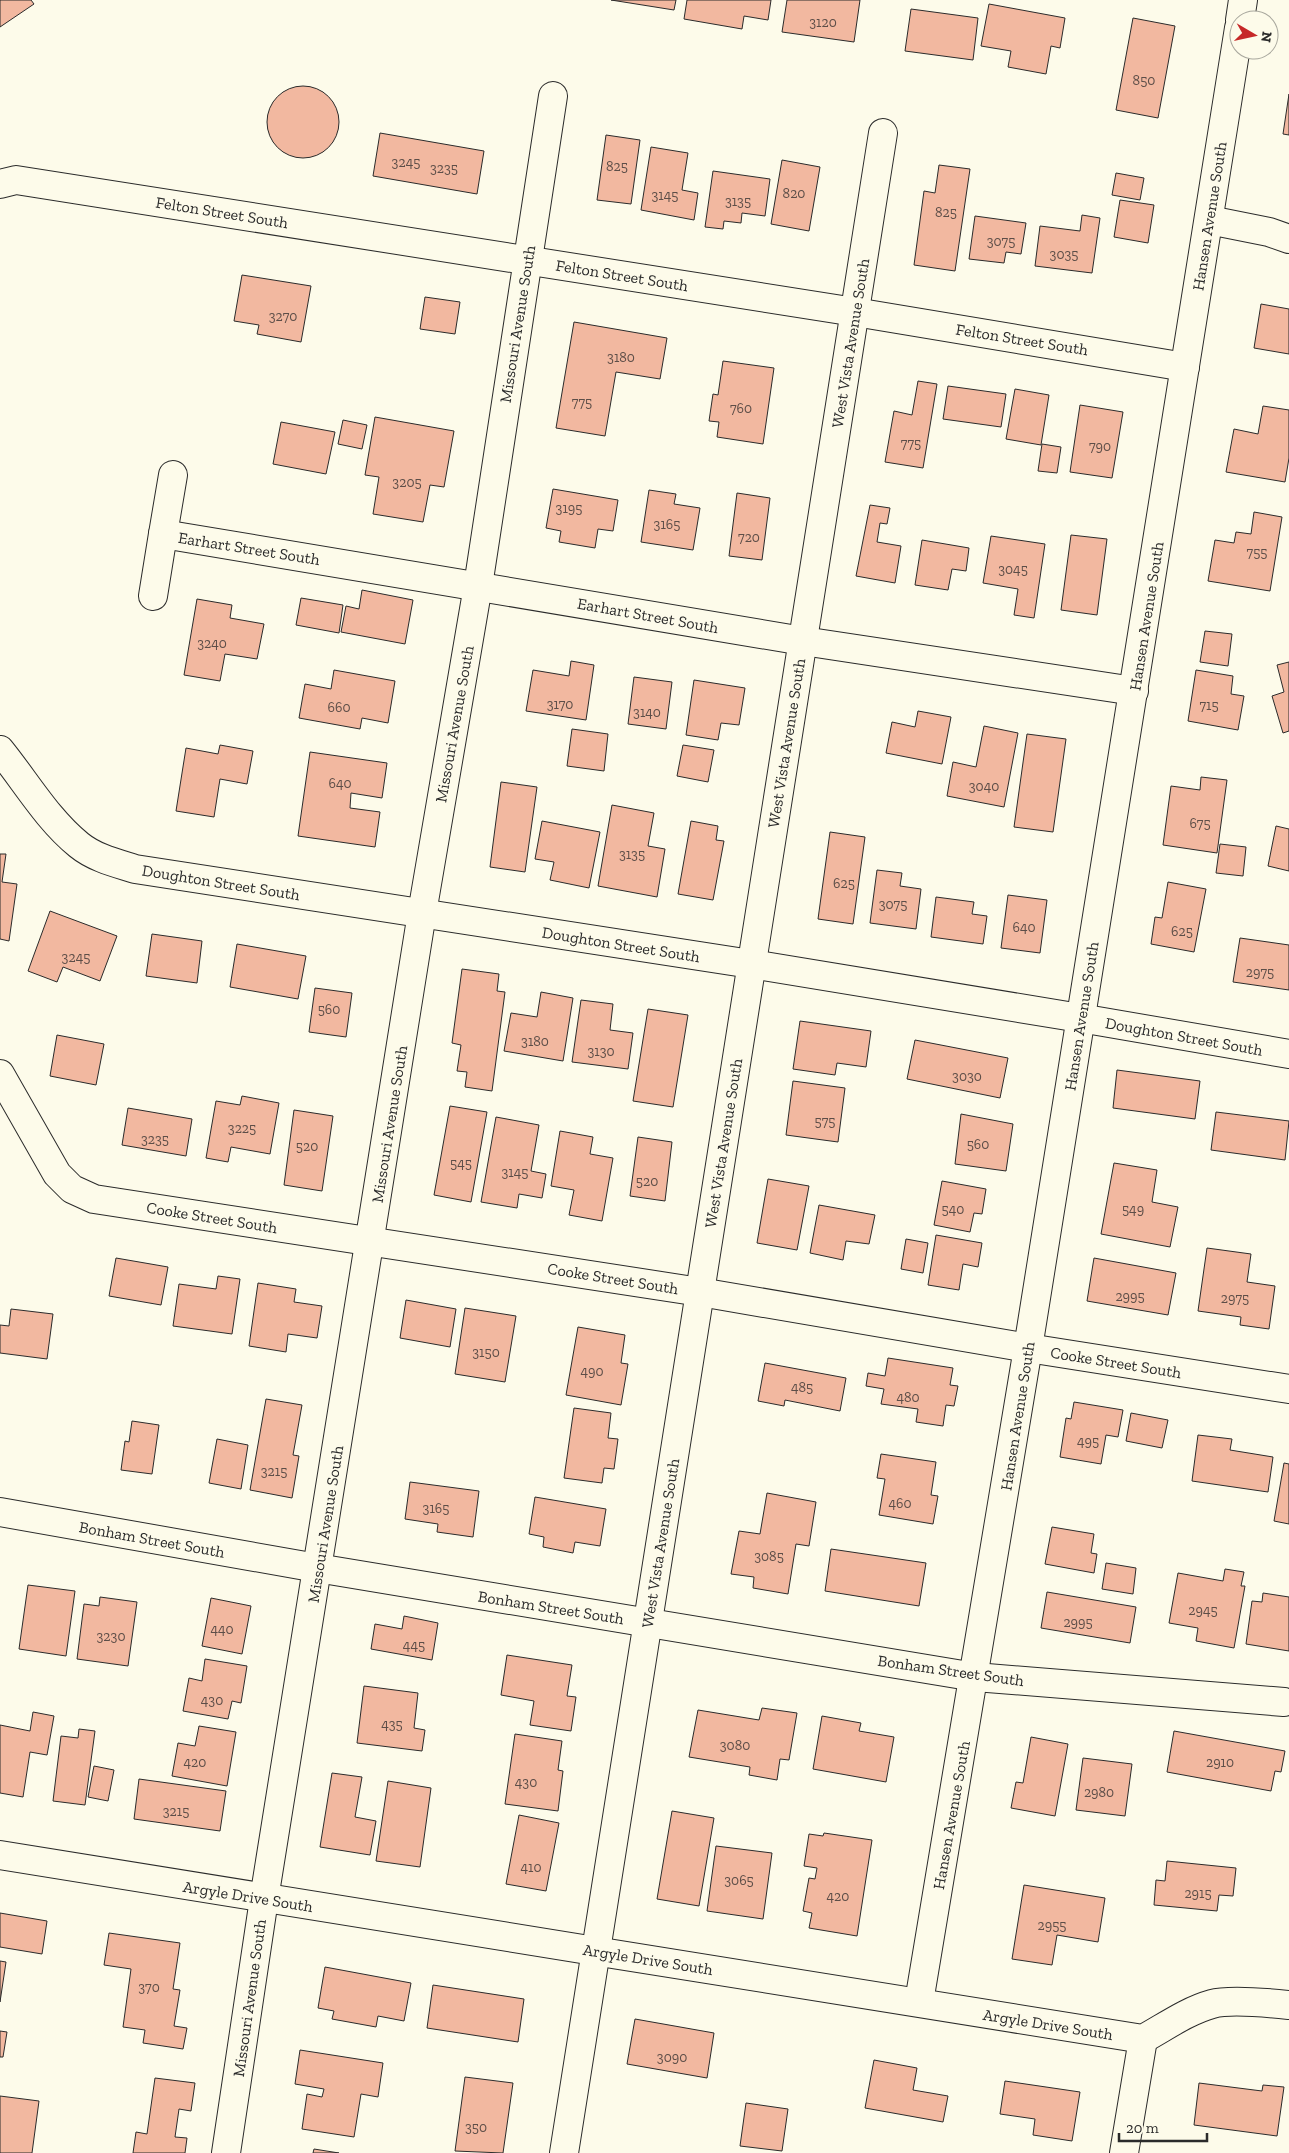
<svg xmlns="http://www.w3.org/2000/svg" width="1289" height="2153" viewBox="0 0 1289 2153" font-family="'Zilla Slab',serif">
	<rect width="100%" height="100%" fill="#fdfbea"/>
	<g fill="#f2b8a0" stroke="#2b2b2b">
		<path d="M0 0H31L34 4 0 27Z"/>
		<path d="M611 0H676L674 10Z"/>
		<path d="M687 0H771L768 20 744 16 742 29 684 19Z"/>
		<path d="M787 0H860L854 42 782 32Z"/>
		<path d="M989 4 1065 18 1060 48 1051 46 1046 74 1008 67 1011 51 981 46Z"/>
		<path d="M911 9 978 18 973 60 905 51Z"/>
		<path d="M1133 18 1175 26 1158 118 1116 110Z"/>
		<circle cx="303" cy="122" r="36"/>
		<path d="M1289 94V135L1283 134Z"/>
		<path d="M380 133 484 151 477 194 373 176Z"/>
		<path d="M606 135 640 140 631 204 597 200Z"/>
		<path d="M651 147 688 153 682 190 698 193 694 220 641 210Z"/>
		<path d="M782 160 820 167 809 231 771 224Z"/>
		<path d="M939 165 970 169 955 271 914 265 924 191 935 193Z"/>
		<path d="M713 171 770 179 765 216 742 213 741 223 724 221 723 229 705 227Z"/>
		<path d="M1116 173 1144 178 1140 200 1112 195Z"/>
		<path d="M1120 200 1154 205 1148 243 1114 237Z"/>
		<path d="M1082 215 1100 218 1092 273 1035 266 1040 226 1080 231Z"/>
		<path d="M975 216 1026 223 1021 254 1006 252 1004 263 969 259Z"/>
		<path d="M242 275 311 286 301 342 257 334 259 325 234 321Z"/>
		<path d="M425 297 460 302 455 334 420 329Z"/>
		<path d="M1261 304 1289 309V354L1254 348Z"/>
		<path d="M574 322 667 338 660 379 616 372 605 436 556 428Z"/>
		<path d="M723 361 774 368 763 444 717 437 719 422 709 421 713 394 718 395Z"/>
		<path d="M918 381 937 384 923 468 885 462 894 411 912 415Z"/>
		<path d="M948 386 1006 394 1001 427 943 419Z"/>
		<path d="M1015 389 1049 395 1041 445 1006 439Z"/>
		<path d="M1080 405 1123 412 1112 478 1070 472Z"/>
		<path d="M1263 406 1289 410V458L1285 482 1226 472 1234 429 1258 434Z"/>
		<path d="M375 417 454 431 444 487 430 485 423 522 373 514 379 477 365 475Z"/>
		<path d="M343 420 367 425 362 449 338 444Z"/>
		<path d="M281 422 335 432 326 474 273 464Z"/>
		<path d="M1042 444 1061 447 1057 473 1038 471Z"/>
		<path d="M553 489 618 500 613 531 598 529 595 548 559 542 561 531 546 528Z"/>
		<path d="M649 490 676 494 674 504 700 508 693 550 641 542Z"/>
		<path d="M737 493 770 498 762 560 729 556Z"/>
		<path d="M870 505 890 508 887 524 880 523 877 542 901 546 895 583 856 576Z"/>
		<path d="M1254 512 1282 517 1270 591 1208 581 1215 540 1234 543 1236 532 1251 534Z"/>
		<path d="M1071 535 1107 539 1097 615 1061 610Z"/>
		<path d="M991 536 1045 544 1034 618 1014 615 1018 589 983 583Z"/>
		<path d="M922 540 969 548 966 571 952 569 948 590 915 585Z"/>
		<path d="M362 590 413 600 405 644 341 632 346 606 359 609Z"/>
		<path d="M301 598 343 605 339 633 296 625Z"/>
		<path d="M197 599 232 605 230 618 264 624 257 659 225 654 220 681 184 675Z"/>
		<path d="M1205 631 1232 634 1228 666 1200 662Z"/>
		<path d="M571 661 594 665 586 720 526 711 533 670 569 676Z"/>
		<path d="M1289 662V731L1283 733 1272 696 1284 692 1277 665Z"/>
		<path d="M334 670 395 681 388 723 362 718 360 729 299 718 305 684 331 689Z"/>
		<path d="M1196 670 1233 676 1231 694 1244 696 1238 730 1188 721Z"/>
		<path d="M634 677 672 682 666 729 628 724Z"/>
		<path d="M694 680 745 688 739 725 721 723 718 740 686 735Z"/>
		<path d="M918 711 951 717 942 764 886 753 892 722 915 727Z"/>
		<path d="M984 726 1018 733 1004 807 947 796 953 762 976 767Z"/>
		<path d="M572 729 608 734 604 771 567 766Z"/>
		<path d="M1027 734 1066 739 1053 832 1014 827Z"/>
		<path d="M220 745 253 751 247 784 220 779 214 817 176 811 186 748 218 754Z"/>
		<path d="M683 745 714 750 708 782 677 776Z"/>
		<path d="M310 752 387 763 382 798 351 793 350 808 380 812 375 847 298 836Z"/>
		<path d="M1201 777 1227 780 1217 853 1163 845 1171 786 1200 790Z"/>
		<path d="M501 782 537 787 525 872 490 867Z"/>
		<path d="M612 805 654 813 648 846 665 849 657 897 598 886Z"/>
		<path d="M542 821 600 832 589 888 550 880 554 862 535 859Z"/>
		<path d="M691 821 718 826 716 840 724 841 713 900 678 894Z"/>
		<path d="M1276 826 1289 829V871L1268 866Z"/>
		<path d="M830 832 865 837 853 924 818 919Z"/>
		<path d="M1220 844 1246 847 1243 876 1216 873Z"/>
		<path d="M0 854H6L2 882 17 884 9 941 0 939Z"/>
		<path d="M877 870 902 873 900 886 921 889 916 929 870 923Z"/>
		<path d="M1168 882 1206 889 1194 952 1151 944 1155 917 1162 918Z"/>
		<path d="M1008 895 1047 900 1040 953 1001 948Z"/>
		<path d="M936 897 974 902 972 914 987 916 983 944 931 937Z"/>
		<path d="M50 911 117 936 100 981 63 967 57 982 28 971Z"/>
		<path d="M152 934 202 941 197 983 146 976Z"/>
		<path d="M1240 938 1289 945V990L1233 982Z"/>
		<path d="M237 944 306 956 298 999 230 987Z"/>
		<path d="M462 969 499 974 497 991 505 992 492 1091 465 1087 467 1072 457 1071 461 1045 452 1043Z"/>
		<path d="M315 988 352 993 346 1037 309 1032Z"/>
		<path d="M541 992 573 998 563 1061 504 1051 511 1013 537 1017Z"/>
		<path d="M581 1000 613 1004 610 1030 633 1033 628 1069 572 1062Z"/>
		<path d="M648 1009 688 1015 673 1107 633 1101Z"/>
		<path d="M800 1021 871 1031 866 1067 837 1063 835 1075 793 1069Z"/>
		<path d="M57 1035 104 1044 96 1085 50 1076Z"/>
		<path d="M915 1040 1008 1058 1000 1098 907 1079Z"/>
		<path d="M1117 1070 1200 1081 1195 1119 1113 1108Z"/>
		<path d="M793 1081 845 1088 838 1142 786 1135Z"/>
		<path d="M242 1096 279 1103 270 1154 231 1147 228 1162 206 1158 216 1101 240 1105Z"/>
		<path d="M450 1106 487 1112 471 1202 434 1195Z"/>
		<path d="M128 1108 192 1119 186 1156 122 1145Z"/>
		<path d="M294 1110 333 1116 322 1191 284 1185Z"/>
		<path d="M1216 1112 1289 1121 1285 1160 1211 1150Z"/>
		<path d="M961 1114 1013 1124 1006 1171 955 1164Z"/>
		<path d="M496 1117 539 1125 531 1171 546 1174 542 1198 519 1194 517 1208 481 1202Z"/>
		<path d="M560 1131 593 1137 590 1154 613 1158 602 1221 569 1215 574 1190 551 1186Z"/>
		<path d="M638 1137 672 1142 665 1201 630 1196Z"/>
		<path d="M1114 1163 1157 1170 1152 1202 1178 1207 1170 1247 1101 1234Z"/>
		<path d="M768 1179 809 1186 797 1250 757 1243Z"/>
		<path d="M942 1181 986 1189 982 1214 974 1213 970 1232 934 1225Z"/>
		<path d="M819 1205 875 1215 869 1244 846 1241 843 1260 810 1253Z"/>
		<path d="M936 1235 982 1243 978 1267 963 1264 959 1290 928 1285Z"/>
		<path d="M906 1239 928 1243 923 1273 901 1269Z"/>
		<path d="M1207 1248 1251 1254 1247 1282 1275 1286 1269 1329 1240 1325 1241 1317 1198 1311Z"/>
		<path d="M116 1258 168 1267 161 1305 109 1296Z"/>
		<path d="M1094 1258 1176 1273 1168 1315 1087 1301Z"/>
		<path d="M218 1276 240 1279 232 1334 173 1326 179 1284 216 1289Z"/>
		<path d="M258 1283 296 1289 294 1302 322 1306 317 1338 288 1334 286 1352 249 1346Z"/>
		<path d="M406 1300 456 1309 450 1347 400 1338Z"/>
		<path d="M465 1308 516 1316 505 1382 455 1374Z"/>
		<path d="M11 1309 53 1314 47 1359 0 1353V1325L9 1326Z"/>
		<path d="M578 1327 625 1335 621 1363 628 1364 621 1405 566 1395Z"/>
		<path d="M888 1358 953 1368 950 1385 958 1386 954 1406 946 1405 943 1426 916 1422 918 1409 881 1404 884 1389 866 1386 868 1373 885 1376Z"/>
		<path d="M765 1363 846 1378 840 1411 785 1400 784 1406 758 1401Z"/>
		<path d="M266 1399 302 1405 293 1455 299 1456 292 1498 250 1490Z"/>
		<path d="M1074 1402 1123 1410 1118 1437 1106 1435 1101 1464 1060 1457 1066 1418 1071 1419Z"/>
		<path d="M574 1408 611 1413 608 1438 618 1439 614 1469 604 1468 602 1483 564 1478Z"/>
		<path d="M1131 1413 1168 1420 1162 1448 1126 1441Z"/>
		<path d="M132 1421 159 1425 152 1474 121 1470 125 1441 129 1442Z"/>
		<path d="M1198 1435 1232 1439 1230 1450 1273 1457 1268 1492 1192 1481Z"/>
		<path d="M217 1439 248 1445 241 1489 209 1483Z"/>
		<path d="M881 1454 936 1462 931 1495 938 1496 933 1524 879 1515 885 1479 877 1478Z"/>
		<path d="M1284 1463 1289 1464V1524L1274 1521Z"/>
		<path d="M410 1482 479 1491 473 1537 437 1532 438 1524 405 1519Z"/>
		<path d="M767 1493 816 1502 809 1546 796 1544 788 1594 753 1588 754 1577 731 1574 739 1531 760 1534Z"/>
		<path d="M535 1497 606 1509 600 1546 575 1542 573 1553 543 1547 544 1537 529 1534Z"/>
		<path d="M1052 1527 1094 1534 1091 1553 1097 1554 1094 1573 1045 1564Z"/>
		<path d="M831 1549 926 1563 919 1606 825 1591Z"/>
		<path d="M1106 1563 1136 1568 1133 1594 1102 1589Z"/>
		<path d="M1225 1569 1244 1572 1241 1586H1245L1234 1648 1196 1641 1198 1628 1169 1623 1178 1573 1223 1581Z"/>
		<path d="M28 1585 75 1591 66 1656 19 1649Z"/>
		<path d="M1047 1592 1136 1607 1130 1643 1041 1628Z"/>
		<path d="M1263 1593 1289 1597V1651L1246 1644 1252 1601 1262 1602Z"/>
		<path d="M100 1597 137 1602 128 1666 77 1659 84 1604 99 1606Z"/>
		<path d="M211 1598 251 1606 242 1654 202 1646Z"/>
		<path d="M404 1616 438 1623 432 1660 371 1649 375 1624 402 1629Z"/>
		<path d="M507 1655 572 1665 567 1696 576 1697 571 1731 530 1725 534 1701 501 1695Z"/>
		<path d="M205 1659 247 1666 241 1703 232 1701 228 1719 183 1711 189 1678 202 1681Z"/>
		<path d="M364 1686 418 1693 414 1728 425 1730 422 1751 357 1743Z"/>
		<path d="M762 1708 797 1713 789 1760 780 1759 777 1780 749 1775 750 1767 689 1757 698 1710 759 1720Z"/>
		<path d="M33 1712 54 1716 47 1755 30 1752 23 1797 0 1793V1725L30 1731Z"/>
		<path d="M822 1716 861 1723 859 1731 894 1737 886 1782 813 1769Z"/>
		<path d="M199 1726 236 1732 227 1786 172 1776 178 1743 195 1746Z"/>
		<path d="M79 1729 95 1731 85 1805 53 1801 61 1736 78 1738Z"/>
		<path d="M1174 1731 1285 1751 1281 1772 1275 1771 1271 1791 1167 1772Z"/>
		<path d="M515 1734 562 1741 558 1770 563 1771 558 1811 505 1804Z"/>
		<path d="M1031 1737 1068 1744 1055 1816 1011 1808 1016 1782 1023 1783Z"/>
		<path d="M1083 1758 1132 1764 1125 1816 1076 1810Z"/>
		<path d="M94 1766 114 1770 108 1801 88 1797Z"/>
		<path d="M332 1773 362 1777 355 1817 376 1821 370 1855 320 1847Z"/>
		<path d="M139 1779 226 1791 220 1831 134 1819Z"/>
		<path d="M388 1781 431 1788 420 1867 376 1861Z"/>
		<path d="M672 1811 714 1818 699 1906 657 1899Z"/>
		<path d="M519 1815 559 1823 546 1891 506 1884Z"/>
		<path d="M824 1833 872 1840 857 1936 809 1928 812 1913 803 1911 809 1878 815 1879 817 1868 804 1866 809 1834 823 1836Z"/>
		<path d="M716 1846 772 1853 763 1919 707 1911Z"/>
		<path d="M1167 1861 1236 1868 1233 1896 1219 1895 1217 1911 1154 1905 1156 1880 1165 1881Z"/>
		<path d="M1024 1885 1105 1898 1098 1942 1057 1935 1052 1965 1012 1959Z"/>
		<path d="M0 1913 47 1921 42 1954 0 1947Z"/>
		<path d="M109 1933 180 1943 173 1989 180 1990 174 2026 187 2028 183 2049 143 2043 145 2030 123 2027 131 1969 104 1965Z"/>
		<path d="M0 1961 6 1962 0 2002Z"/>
		<path d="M325 1967 411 1983 404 2021 378 2016 376 2027 332 2019 334 2011 318 2008Z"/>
		<path d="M433 1985 524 1999 518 2042 427 2028Z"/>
		<path d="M635 2019 714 2033 707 2078 627 2064Z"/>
		<path d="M0 2031 7 2032 3 2057H0Z"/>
		<path d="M300 2050 383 2063 378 2097 361 2094 354 2137 302 2129 307 2094 322 2097 324 2089 295 2084Z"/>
		<path d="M874 2060 917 2068 913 2090 948 2096 943 2122 865 2108Z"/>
		<path d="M465 2077 513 2083 503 2153 455 2151Z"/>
		<path d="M155 2078 195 2083 191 2111 179 2109 175 2137 187 2138 185 2153H133L136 2132 147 2134Z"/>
		<path d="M1005 2081 1080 2092 1072 2141 1033 2135 1035 2119 1000 2114Z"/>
		<path d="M1199 2083 1262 2091 1263 2085 1284 2087 1277 2136 1194 2125Z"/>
		<path d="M0 2096 39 2101 32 2153H0Z"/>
		<path d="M746 2103 788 2109 782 2151 740 2146Z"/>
		<path d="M314 2149 339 2153H313Z"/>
	</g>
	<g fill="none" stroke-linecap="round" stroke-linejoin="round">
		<g stroke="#2b2b2b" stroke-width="30">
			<g id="minor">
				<path d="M1240 20 1243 0"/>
				<path d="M0 184 16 180 855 312 1185 367"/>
				<path d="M1209 220 1269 232 1289 239"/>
				<path d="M163 534 173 475"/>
				<path d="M153 596 163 534 803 641 1134 691"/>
				<path d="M0 750C26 782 47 819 79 845 95 858 116 863 135 869L751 964 1080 1018 1289 1054"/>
				<path d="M0 1074 57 1174 72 1189 94 1199 700 1292 1028 1348 1289 1389"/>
				<path d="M0 1512 317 1568 975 1677 1284 1702"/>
				<path d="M0 1855C381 1919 762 1976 1143 2039 1165 2027 1187 2011 1212 2004 1229 1999 1270 2003 1289 2005"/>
				<path d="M919 2002 1028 1348 1239 28"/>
				<path d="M226 2153 264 1899 422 913 478 586 553 96"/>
				<path d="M564 2153 883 133"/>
				<path d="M1124 2153 1143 2039"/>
			</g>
		</g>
		<use href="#minor" stroke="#fdfbea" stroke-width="28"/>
	</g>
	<g text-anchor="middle" stroke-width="4" stroke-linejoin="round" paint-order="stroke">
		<g font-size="14" fill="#5d4e48">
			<text x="823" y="27">3120</text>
			<text x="1144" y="85">850</text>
			<text x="406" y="167">3245</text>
			<text x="617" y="171">825</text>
			<text x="444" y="173">3235</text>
			<text x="794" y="198">820</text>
			<text x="665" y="200">3145</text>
			<text x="738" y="206">3135</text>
			<text x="946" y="217">825</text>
			<text x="1001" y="246">3075</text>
			<text x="1064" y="259">3035</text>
			<text x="283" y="321">3270</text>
			<text x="621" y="362">3180</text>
			<text x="582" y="407">775</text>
			<text x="741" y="413">760</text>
			<text x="911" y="448">775</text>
			<text x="1100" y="451">790</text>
			<text x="407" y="487">3205</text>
			<text x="569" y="513">3195</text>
			<text x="667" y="529">3165</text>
			<text x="749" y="542">720</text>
			<text x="1257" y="557">755</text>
			<text x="1013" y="574">3045</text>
			<text x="212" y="648">3240</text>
			<text x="560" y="709">3170</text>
			<text x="1209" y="710">715</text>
			<text x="339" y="712">660</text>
			<text x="647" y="717">3140</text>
			<text x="340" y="788">640</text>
			<text x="984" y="791">3040</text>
			<text x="1200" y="828">675</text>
			<text x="632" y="859">3135</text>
			<text x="844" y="888">625</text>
			<text x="893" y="909">3075</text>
			<text x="1024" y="932">640</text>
			<text x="1182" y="936">625</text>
			<text x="76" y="962">3245</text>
			<text x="1260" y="977">2975</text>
			<text x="329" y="1014">560</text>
			<text x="535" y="1046">3180</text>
			<text x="601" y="1056">3130</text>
			<text x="967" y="1081">3030</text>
			<text x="825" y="1126">575</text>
			<text x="242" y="1133">3225</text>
			<text x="155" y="1144">3235</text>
			<text x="978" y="1149">560</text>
			<text x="307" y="1151">520</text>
			<text x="461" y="1168">545</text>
			<text x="515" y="1177">3145</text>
			<text x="647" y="1186">520</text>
			<text x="953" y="1214">540</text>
			<text x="1133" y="1214">549</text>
			<text x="1130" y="1301">2995</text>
			<text x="1235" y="1303">2975</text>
			<text x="486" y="1357">3150</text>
			<text x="592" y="1376">490</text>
			<text x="802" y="1392">485</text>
			<text x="908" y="1402">480</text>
			<text x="1088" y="1446">495</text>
			<text x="274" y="1476">3215</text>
			<text x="900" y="1508">460</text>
			<text x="436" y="1513">3165</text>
			<text x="769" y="1561">3085</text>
			<text x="1203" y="1615">2945</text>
			<text x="1078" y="1627">2995</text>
			<text x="222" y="1634">440</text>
			<text x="111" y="1641">3230</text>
			<text x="414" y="1650">445</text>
			<text x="212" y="1705">430</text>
			<text x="392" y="1729">435</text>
			<text x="735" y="1750">3080</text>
			<text x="195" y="1767">420</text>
			<text x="1220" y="1767">2910</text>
			<text x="526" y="1787">430</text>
			<text x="1099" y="1797">2980</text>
			<text x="176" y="1816">3215</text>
			<text x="531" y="1872">410</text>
			<text x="739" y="1885">3065</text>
			<text x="1198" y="1898">2915</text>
			<text x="838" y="1901">420</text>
			<text x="1052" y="1930">2955</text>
			<text x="149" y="1992">370</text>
			<text x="672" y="2062">3090</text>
			<text x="476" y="2132">350</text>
		</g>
		<g font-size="16" fill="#2b2b2b" stroke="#fdfbea">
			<text transform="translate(222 212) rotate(9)" y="6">Felton Street South</text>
			<text transform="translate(1209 216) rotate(-81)" y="6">Hansen Avenue South</text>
			<text transform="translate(622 275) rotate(9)" y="6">Felton Street South</text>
			<text transform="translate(517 324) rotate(-81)" y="6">Missouri Avenue South</text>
			<text transform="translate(1022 339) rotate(9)" y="6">Felton Street South</text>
			<text transform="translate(850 343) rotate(-81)" y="6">West Vista Avenue South</text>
			<text transform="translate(249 548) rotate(9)" y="6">Earhart Street South</text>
			<text transform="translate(648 615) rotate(10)" y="6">Earhart Street South</text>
			<text transform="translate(1146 616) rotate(-81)" y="6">Hansen Avenue South</text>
			<text transform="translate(454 724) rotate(-80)" y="6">Missouri Avenue South</text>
			<text transform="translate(786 743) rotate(-81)" y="6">West Vista Avenue South</text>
			<text transform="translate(221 882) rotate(9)" y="6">Doughton Street South</text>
			<text transform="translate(621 944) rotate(9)" y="6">Doughton Street South</text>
			<text transform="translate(1081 1016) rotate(-81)" y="6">Hansen Avenue South</text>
			<text transform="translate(1184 1036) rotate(10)" y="6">Doughton Street South</text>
			<text transform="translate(389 1124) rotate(-81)" y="6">Missouri Avenue South</text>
			<text transform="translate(723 1143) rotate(-81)" y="6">West Vista Avenue South</text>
			<text transform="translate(212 1217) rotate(9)" y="6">Cooke Street South</text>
			<text transform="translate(613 1278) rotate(9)" y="6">Cooke Street South</text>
			<text transform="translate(1116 1362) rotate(9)" y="6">Cooke Street South</text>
			<text transform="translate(1017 1416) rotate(-81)" y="6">Hansen Avenue South</text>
			<text transform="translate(325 1524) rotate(-81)" y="6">Missouri Avenue South</text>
			<text transform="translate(152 1539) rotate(10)" y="6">Bonham Street South</text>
			<text transform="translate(660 1543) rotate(-81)" y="6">West Vista Avenue South</text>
			<text transform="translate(551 1607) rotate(9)" y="6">Bonham Street South</text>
			<text transform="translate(951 1670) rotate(8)" y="6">Bonham Street South</text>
			<text transform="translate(951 1815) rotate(-80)" y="6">Hansen Avenue South</text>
			<text transform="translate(248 1896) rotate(9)" y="6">Argyle Drive South</text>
			<text transform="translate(648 1959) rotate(9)" y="6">Argyle Drive South</text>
			<text transform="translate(249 1998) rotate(-82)" y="6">Missouri Avenue South</text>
			<text transform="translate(1048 2024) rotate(9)" y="6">Argyle Drive South</text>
		</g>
	</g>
	<g transform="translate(1254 35) rotate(99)"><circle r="24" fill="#fdfbea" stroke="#a9a89e"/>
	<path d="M0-4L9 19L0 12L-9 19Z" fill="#c62828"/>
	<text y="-8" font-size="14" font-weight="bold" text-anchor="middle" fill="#2b2b2b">N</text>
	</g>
	<path d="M1119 2133v8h88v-8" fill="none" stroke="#2b2b2b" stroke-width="2.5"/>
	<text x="1126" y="2133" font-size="15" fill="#2b2b2b" stroke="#fdfbea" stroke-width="4" paint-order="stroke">20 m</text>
</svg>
